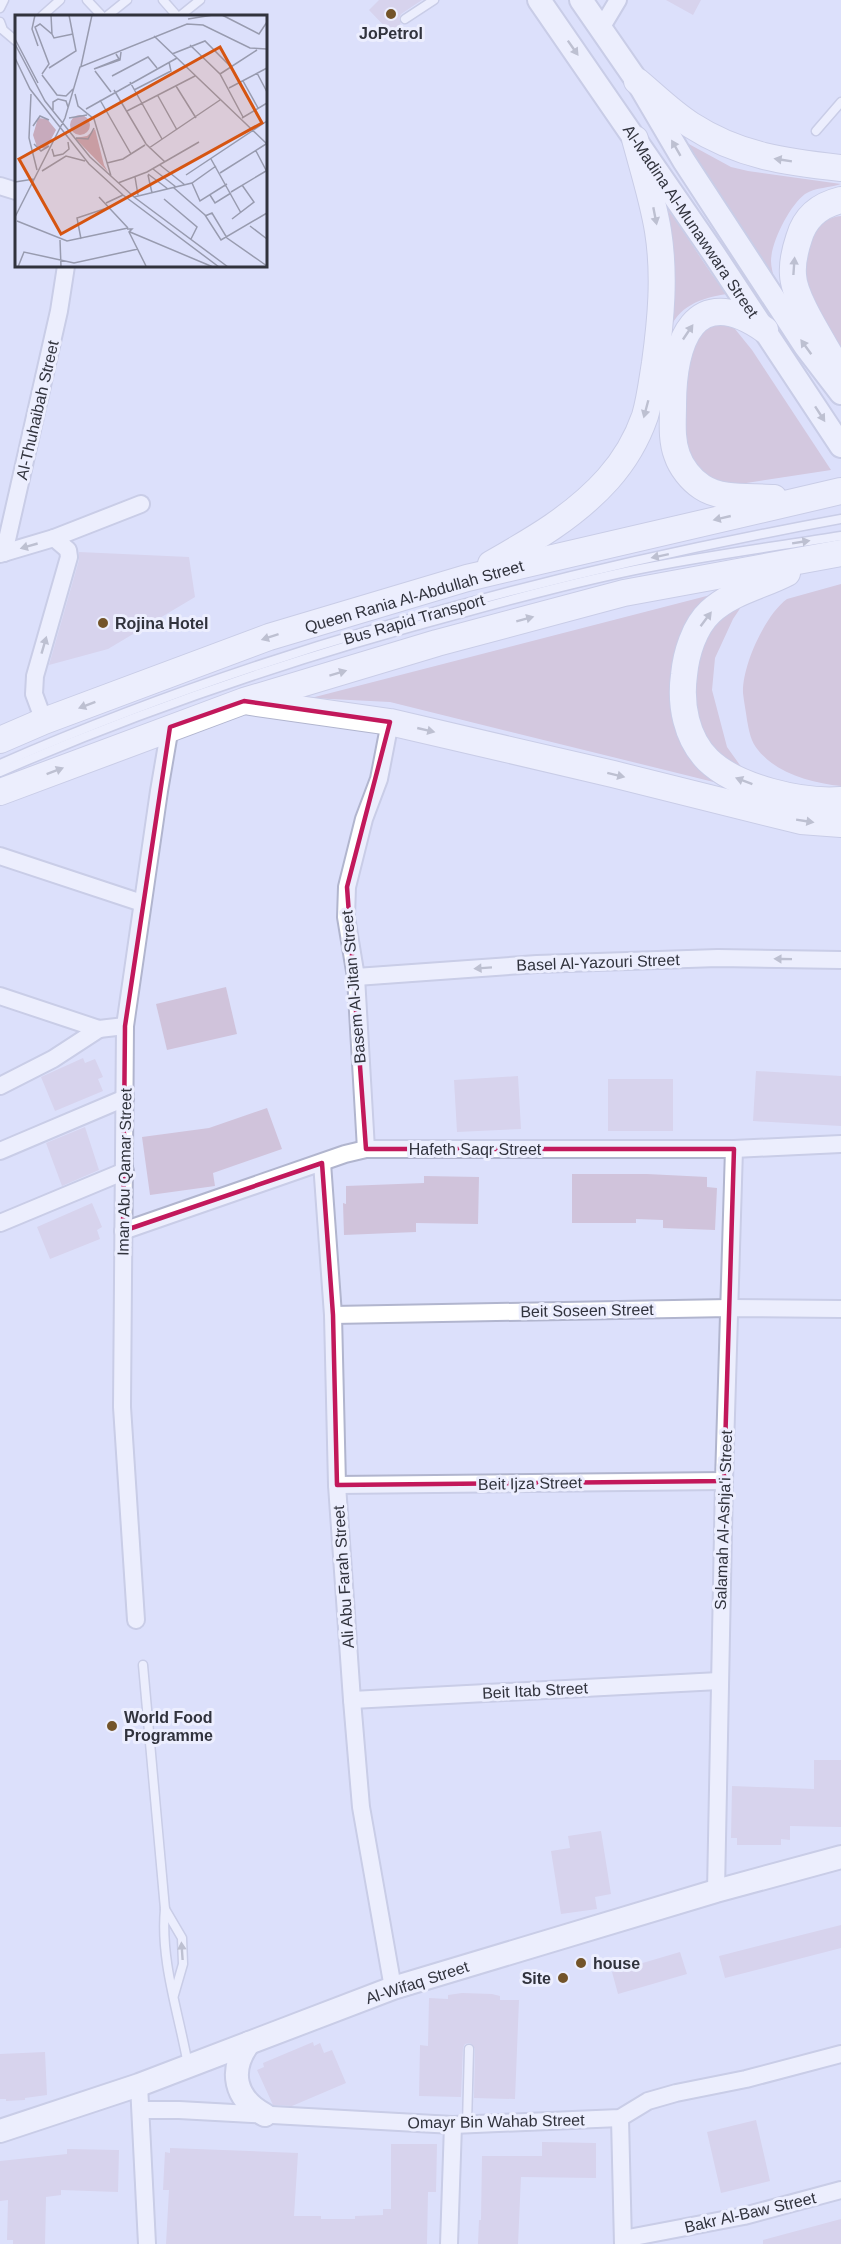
<svg xmlns="http://www.w3.org/2000/svg" width="841" height="2244" viewBox="0 0 841 2244" font-family="Helvetica,sans-serif">
	<rect width="100%" height="100%" fill="#dce0fb"/>
	<g fill="#c7aabc">
		<path d="M687 143 731 167 748 171 841 184C830 188 816 187 805 194 790 205 771 242 771 261 771 267 773 273 774 279Z"/>
		<path d="M668 210C689 237 705 268 727 294 700 298 678 306 668 333L672 256Z"/>
		<path d="M841 216V358L814 317 800 253C810 236 819 218 841 216Z"/>
		<path d="M723 322 735 329 752 350 831 470 740 484 714 482 690 460 679 431 684 355 702 329Z"/>
		<path d="M757 583 733 619 715 658 712 690 727 747 742 768V789L390 702 311 698Z"/>
		<path d="M841 584V786C812 783 777 774 758 750 751 742 749 731 747 720 746 712 744 702 743 693 742 666 765 615 787 599Z"/>
	</g>
	<g fill="#d0c3db">
		<path d="M379 0H422L401 14 399 19 401 23 391 33 369 10Z"/>
		<path d="M666 0H701L693 15Z"/>
		<path d="M79 552 189 557 195 597 108 649 49 665 79 560Z"/>
		<path d="M226 987 237 1034 167 1050 156 1004Z"/>
		<path d="M83 1058 85 1063 95 1059 103 1077 98 1079 103 1091 55 1111 41 1077Z"/>
		<path d="M756 1071 841 1076V1126L753 1121Z"/>
		<path d="M518 1076 521 1129 457 1132 454 1080Z"/>
		<rect x="608" y="1079" width="65" height="52"/>
		<path d="M267 1108 282 1149 213 1173 215 1186 150 1195 142 1137 209 1128Z"/>
		<path d="M85 1127 99 1170 62 1186 46 1143Z"/>
		<path d="M572 1174H647L707 1177V1187L717 1188 715 1230 663 1228V1220L636 1219V1223H572Z"/>
		<path d="M424 1176 479 1177 478 1224 416 1223V1232L344 1235 343 1203 346 1204V1186L424 1183Z"/>
		<path d="M92 1203 102 1227 97 1230 100 1239 50 1259 37 1227Z"/>
		<path d="M814 1760H841V1827L790 1826V1840L781 1839V1845H737V1838H731L732 1786 814 1789Z"/>
		<path d="M601 1831 611 1894 595 1897 597 1909 561 1914 551 1851 570 1848 568 1836Z"/>
		<path d="M841 1925V1948L725 1978 719 1956Z"/>
		<path d="M680 1952 687 1974 618 1994 612 1972Z"/>
		<path d="M462 1993 492 1994 500 1996V2000H519L515 2099 474 2098 475 2049 470 2043 465 2044 463 2048 461 2097 419 2096 420 2045 428 2046 429 1998 448 1999V1995Z"/>
		<path d="M313 2042 314 2046 320 2043 324 2053 332 2050 346 2083 292 2106 273 2105 257 2070 264 2067 263 2063Z"/>
		<path d="M45 2052 47 2095 25 2098V2100L6 2101V2099H0V2054Z"/>
		<path d="M756 2120 770 2181 721 2193 707 2132Z"/>
		<path d="M542 2142 596 2143V2178L521 2177 518 2244H478L479 2220H481L482 2156H542Z"/>
		<path d="M391 2144H437L436 2192H428L427 2244H166L169 2190H163L165 2152 170 2153V2148L298 2153 294 2216H321V2219H355V2216L383 2215V2209H391Z"/>
		<path d="M67 2149 119 2150 118 2192 61 2190V2195L46 2197 45 2244H13V2240H7L8 2200 0 2201V2161L67 2154Z"/>
		<path d="M841 2219V2244H763V2240Z"/>
	</g>
	<g fill="none" stroke-linecap="round" stroke-linejoin="round">
		<g stroke="#b1b5ce" stroke-width="11">
			<g id="lane">
				<path d="M87 0 102 16"/>
				<path d="M163 0 177 16"/>
				<path d="M0 8 4 0"/>
				<path d="M42 16 60 0"/>
				<path d="M107 16 127 0"/>
				<path d="M180 16 200 0"/>
				<path d="M405 19 434 0"/>
				<path d="M0 22 3 30 16 41"/>
				<path d="M816 131 841 102"/>
				<path d="M0 764C265 648 557 571 841 519"/>
				<path d="M0 772C150 707 305 655 463 613 520 597 577 582 635 570 703 556 772 547 841 536"/>
				<path d="M143 1665 165 1909C160 1961 179 2014 188 2065"/>
				<path d="M165 1909 182 1938 183 1964 174 1995"/>
				<path d="M467 2124 469 2049"/>
			</g>
		</g>
		<g stroke="#b1b5ce" stroke-width="20">
			<g id="street">
				<path d="M600 30 618 0"/>
				<path d="M0 186 16 191"/>
				<path d="M4 553 59 311 66 266"/>
				<path d="M0 554 54 538 141 504"/>
				<path d="M44 721 34 694 35 676 69 557 68 550 54 538"/>
				<path d="M0 856 142 903"/>
				<path d="M356 977 537 964 718 958 841 960"/>
				<path d="M0 996 99 1029 125 1026"/>
				<path d="M0 1086 53 1059 99 1029"/>
				<path d="M366 1149 356 977 346 917 347 887 364 819 379 779 390 722"/>
				<path d="M0 1151 125 1098"/>
				<path d="M322 1163 333 1315 337 1485 352 1700 361 1807 393 1988"/>
				<path d="M0 1223 125 1171"/>
				<path d="M123 1231 345 1154 366 1149H734L841 1144"/>
				<path d="M333 1315 729 1308 841 1309"/>
				<path d="M337 1485 724 1481"/>
				<path d="M136 1620 122 1407 125 1026 159 791 170 727"/>
				<path d="M352 1700 719 1681"/>
				<path d="M716 1891 724 1481 734 1149"/>
				<path d="M139 2085 147 2244"/>
				<path d="M142 2110H179L453 2125 620 2118 648 2101 676 2093 746 2079 841 2054"/>
				<path d="M620 2118 623 2244"/>
				<path d="M623 2239 744 2216 841 2190"/>
				<path d="M449 2244 453 2125"/>
			</g>
		</g>
		<g stroke="#b1b5ce" stroke-width="26">
			<g id="secondary">
				<path d="M539 0 714 254 841 446"/>
				<path d="M581 0 637 81 684 161 805 346 841 393"/>
				<path d="M249 2043C228 2071 235 2099 265 2115"/>
				<path d="M0 2131 139 2085 393 1988 716 1891 841 1857"/>
			</g>
		</g>
		<g stroke="#b1b5ce" stroke-width="28">
			<g id="primary">
				<path d="M637 81C655 96 672 113 691 125 739 156 786 162 841 168"/>
				<path d="M841 200C820 205 805 217 799 238 795 250 792 263 793 275 794 301 829 350 841 375"/>
				<path d="M765 330C694 280 673 342 673 405 673 421 671 439 677 455 681 467 691 480 702 487 721 500 751 496 774 498"/>
				<path d="M491 564C533 540 575 516 608 479 624 461 637 439 645 416 650 399 652 381 655 363 661 319 665 275 658 231 653 200 643 169 635 139"/>
				<path d="M787 573C762 586 731 592 710 612 694 627 686 654 684 675 680 704 686 738 708 760 737 788 802 803 841 800"/>
				<path d="M250 702 390 722 613 774 801 821 841 824"/>
				<path d="M0 740 44 721 269 637 467 578 841 491"/>
				<path d="M0 792 244 701 437 643 624 593 841 553"/>
			</g>
		</g>
		<use href="#lane" stroke="#fff" stroke-width="8"/>
		<use href="#street" stroke="#fff" stroke-width="16"/>
		<use href="#secondary" stroke="#fff" stroke-width="22"/>
		<use href="#primary" stroke="#fff" stroke-width="26"/>
	</g>
	<defs><path id="oneway-solid" d="M-6-.8H1V-3.2L6.5 0L1 3.2V.8H-6Z" transform="scale(1.5)"/></defs>
	<g fill="#98999e">
		<use href="#oneway-solid" transform="translate(573 48) rotate(55)"/>
		<use href="#oneway-solid" transform="translate(676 148) rotate(-120)"/>
		<use href="#oneway-solid" transform="translate(783 160) rotate(-171)"/>
		<use href="#oneway-solid" transform="translate(655 216) rotate(79)"/>
		<use href="#oneway-solid" transform="translate(794 266) rotate(-86)"/>
		<use href="#oneway-solid" transform="translate(688 332) rotate(-56)"/>
		<use href="#oneway-solid" transform="translate(806 347) rotate(-126)"/>
		<use href="#oneway-solid" transform="translate(646 409) rotate(105)"/>
		<use href="#oneway-solid" transform="translate(820 414) rotate(57)"/>
		<use href="#oneway-solid" transform="translate(722 518) rotate(167)"/>
		<use href="#oneway-solid" transform="translate(801 542) rotate(-9)"/>
		<use href="#oneway-solid" transform="translate(29 546) rotate(164)"/>
		<use href="#oneway-solid" transform="translate(660 556) rotate(168)"/>
		<use href="#oneway-solid" transform="translate(525 619) rotate(-15)"/>
		<use href="#oneway-solid" transform="translate(706 619) rotate(-53)"/>
		<use href="#oneway-solid" transform="translate(270 637) rotate(162)"/>
		<use href="#oneway-solid" transform="translate(44 645) rotate(-74)"/>
		<use href="#oneway-solid" transform="translate(338 673) rotate(-17)"/>
		<use href="#oneway-solid" transform="translate(87 705) rotate(159)"/>
		<use href="#oneway-solid" transform="translate(426 730) rotate(13)"/>
		<use href="#oneway-solid" transform="translate(55 771) rotate(-21)"/>
		<use href="#oneway-solid" transform="translate(616 775) rotate(14)"/>
		<use href="#oneway-solid" transform="translate(744 781) rotate(-159)"/>
		<use href="#oneway-solid" transform="translate(805 821) rotate(9)"/>
		<use href="#oneway-solid" transform="translate(783 959) rotate(-179)"/>
		<use href="#oneway-solid" transform="translate(483 968) rotate(176)"/>
		<use href="#oneway-solid" transform="translate(182 1951) rotate(-94)"/>
	</g>
	<path d="M0 0H841V2244H0ZM244 701 390 722 347 887 366 1149H734L724 1481 337 1485 333 1315 322 1163 123 1231 125 1026 170 727Z" fill="#dce0fb" fill-opacity=".55" fill-rule="evenodd"/>
	<path fill="none" stroke="#c2185b" stroke-width="4.5" stroke-linejoin="round" d="M244 701 390 722 347 887 366 1149H734L724 1481 337 1485 333 1315 322 1163 123 1231 125 1026 170 727Z"/>
	<g fill="#735429" stroke="#eceefe" stroke-width="2">
		<circle cx="391" cy="14" r="6"/>
		<circle cx="103" cy="623" r="6"/>
		<circle cx="112" cy="1726" r="6"/>
		<circle cx="581" cy="1963" r="6"/>
		<circle cx="563" cy="1978" r="6"/>
	</g>
	<g text-anchor="middle" stroke-width="6" stroke-linejoin="round" paint-order="stroke">
		<g font-size="16" font-weight="bold" fill="#31333d" stroke="#eceefe" text-anchor="start">
			<text x="391" y="39" text-anchor="middle">JoPetrol</text>
			<text x="115" y="629">Rojina Hotel</text>
			<text x="124" y="1723">World Food<tspan x="124" dy="18">Programme</tspan></text>
			<text x="593" y="1969">house</text>
			<text x="551" y="1984" text-anchor="end">Site</text>
		</g>
		<g font-size="16" fill="#31333d" stroke="#eceefe">
			<text transform="translate(691 221) rotate(56)" y="6">Al-Madina Al-Munawwara Street</text>
			<text transform="translate(37 410) rotate(-77)" y="6">Al-Thuhaibah Street</text>
			<text transform="translate(414 596) rotate(-16)" y="6">Queen Rania Al-Abdullah Street</text>
			<text transform="translate(414 619) rotate(-16)" y="6">Bus Rapid Transport</text>
			<text transform="translate(598 962) rotate(-2)" y="6">Basel Al-Yazouri Street</text>
			<text transform="translate(353 987) rotate(-95)" y="6">Basem Al-Jitan Street</text>
			<text x="475" y="1155">Hafeth Saqr Street</text>
			<text transform="translate(124 1172) rotate(-89)" y="6">Iman Abu Qamar Street</text>
			<text transform="translate(587 1310) rotate(-1)" y="6">Beit Soseen Street</text>
			<text transform="translate(530 1483) rotate(-1)" y="6">Beit Ijza Street</text>
			<text transform="translate(723 1520) rotate(-88)" y="6">Salamah Al-Ashja'i Street</text>
			<text transform="translate(343 1577) rotate(-94)" y="6">Ali Abu Farah Street</text>
			<text transform="translate(535 1690) rotate(-3)" y="6">Beit Itab Street</text>
			<text transform="translate(417 1982) rotate(-18)" y="6">Al-Wifaq Street</text>
			<text transform="translate(496 2121) rotate(-1)" y="6">Omayr Bin Wahab Street</text>
			<text transform="translate(750 2212) rotate(-13)" y="6">Bakr Al-Baw Street</text>
		</g>
	</g>
	<g transform="translate(15 15)">
		<rect width="252" height="252" fill="#dce0fb"/>
		<path d="M55 110a10 10 0 1 1 20 0a10 10 0 1 1-20 0ZM23 103 32 104 41 115 31 134 22 132 18 120ZM80 114 89 150 93 157 60 123 72 121Z" fill="#c7aabc"/>
		<path fill="none" stroke="#989baf" stroke-width="1.5" d="M20 0 17 14 23 31M207 0 244 19 252 7M173 4 198 0M37 19 39 23 58 19M139 21 252 129M0 24 23 68M0 29 30 86 75 142 119 182 213 252M175 30 205 59 228 102M101 39 104 44 79 54 105 45 106 37M157 39 190 26 216 52M0 43 15 74 74 149 108 180 204 252M66 51 77 0M34 53 61 36 54 0M80 56 96 77M242 58 252 77M27 59 34 49 20 12 25 9 37 19 36 0M205 59 242 35M27 60 42 80 51 81 58 74M97 61 133 42 142 53M228 66 243 93M115 67 147 124M161 71 181 103M0 72V111M214 73 252 53M99 75 131 129 150 147M119 75 156 56 154 47M16 79 14 123 22 155M60 79 63 91 79 104 96 161M143 81 162 115M85 85 116 139M71 94 162 43M38 95V87L43 84 51 86 53 92M112 96 180 61M54 103 72 100M227 103 252 88M18 111 25 101 34 105M61 123 73 124 79 113M19 129 26 136 34 131M134 133 205 85M37 134 39 141 48 139 54 134 53 127M241 136 252 157M196 144 226 198M92 148 108 144 130 130M145 150 170 170M138 154 161 172M27 156 51 141 70 146M205 158 251 129M133 159 153 174M133 160 137 178M171 160 252 106M120 162 123 180M0 167 19 164M103 168 132 157 184 127M177 168 185 186 212 169M159 173 190 200 206 225 252 198M216 177 251 156M195 180 200 188 216 178M84 182 113 213M119 182 177 168 201 151M149 184 182 212 176 224M91 188 108 180M190 201 197 198 212 223 252 251M0 202 50 103 65 52 172 9 188 10 235 33 252 34M217 204 239 187 227 170M2 206 52 226 113 213M235 211 252 224M112 214H117L114 217 131 251M115 217 198 252M66 224 62 203 95 192M45 225 46 252M3 252 9 237 59 248 123 234"/>
		<path fill="#d65511" fill-opacity="0.15" stroke="#d65511" stroke-width="3" d="M205 32 247 108 46 219 4 144Z"/>
		<rect width="252" height="252" fill="none" stroke="#31333d" stroke-width="3"/>
	</g>
</svg>
